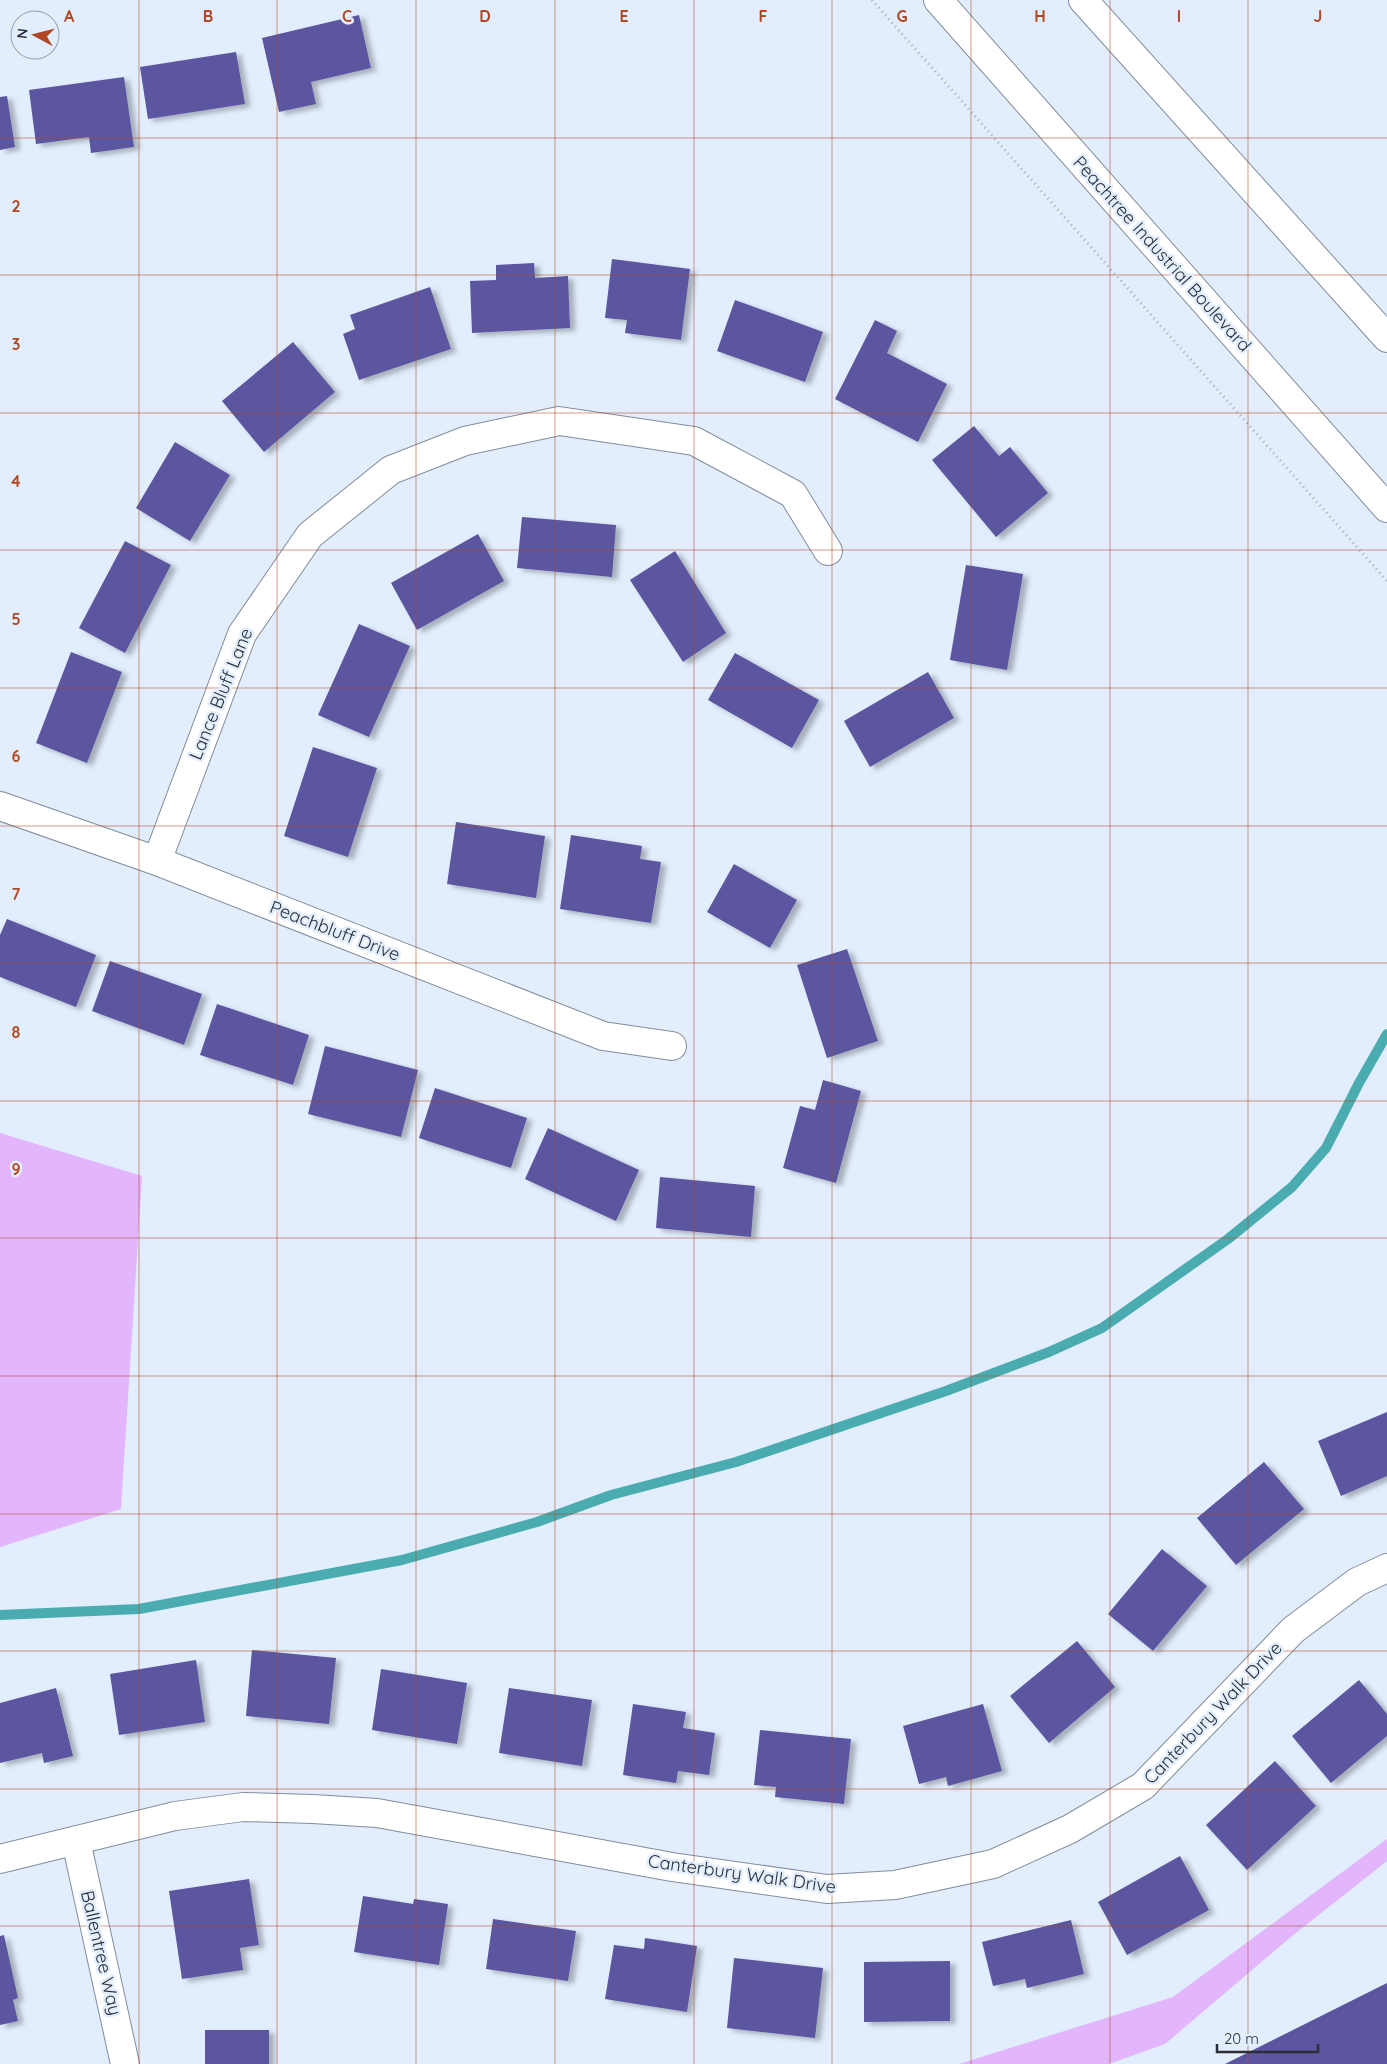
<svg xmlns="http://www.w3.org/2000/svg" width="1387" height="2064" viewBox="0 0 1387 2064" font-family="Quicksand,sans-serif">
	<defs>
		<filter id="shadow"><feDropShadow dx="5.5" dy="3" stdDeviation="2.5" flood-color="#0004"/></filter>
	</defs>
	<rect width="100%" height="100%" fill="#e2eefd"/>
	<g fill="#e2b5fc">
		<path d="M0 1133 142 1176 121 1509 0 1547Z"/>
		<path d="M1387 1839V1861L1292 1936 1165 2044 1109 2064H959L1173 1997Z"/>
	</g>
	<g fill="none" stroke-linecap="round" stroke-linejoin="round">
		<path stroke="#4aabb0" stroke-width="10" d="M0 1615 139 1609 402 1560 537 1522 611 1495 736 1462 946 1391 1049 1352 1102 1328 1228 1239 1292 1187 1326 1148 1359 1083 1387 1034"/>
	</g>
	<g fill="#5b55a0" filter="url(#shadow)">
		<path d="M359 15 371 68 311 82 316 104 279 112 262 38Z"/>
		<path d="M236 52 245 104 148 119 140 67Z"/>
		<path d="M124 77 134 147 91 153 89 137 36 144 29 90Z"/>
		<path d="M7 96 15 147 0 150V97Z"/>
		<path d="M612 259 690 269 681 340 625 333 627 320 605 318Z"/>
		<path d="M534 263 535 278 568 276 570 328 472 333 470 281 496 280V265Z"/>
		<path d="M430 287 451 349 359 380 343 334 355 329 350 315Z"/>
		<path d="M735 300 823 332 805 382 717 351Z"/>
		<path d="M875 320 897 331 887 353 947 384 918 442 835 399Z"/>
		<path d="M293 342 335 392 264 452 222 401Z"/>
		<path d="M974 426 999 456 1010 447 1048 493 996 537 932 460Z"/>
		<path d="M175 442 230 475 190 541 136 508Z"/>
		<path d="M522 517 616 525 612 577 517 568Z"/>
		<path d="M478 534 504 581 417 630 391 583Z"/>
		<path d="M125 541 171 565 125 653 79 628Z"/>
		<path d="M675 551 726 633 683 662 630 580Z"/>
		<path d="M966 565 1023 574 1007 670 950 660Z"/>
		<path d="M359 624 410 646 369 737 318 715Z"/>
		<path d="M71 652 122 672 87 763 36 743Z"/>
		<path d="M735 653 819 700 792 748 708 700Z"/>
		<path d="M928 672 954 718 870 767 844 721Z"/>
		<path d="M313 747 377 768 348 857 284 836Z"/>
		<path d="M456 822 545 836 536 898 447 884Z"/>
		<path d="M571 835 642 846 640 859 661 862 651 923 560 909Z"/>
		<path d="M734 864 797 900 770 948 707 912Z"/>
		<path d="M7 919 96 955 76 1007 0 977V935Z"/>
		<path d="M847 949 878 1041 827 1058 797 965Z"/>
		<path d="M110 961 202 994 184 1045 92 1011Z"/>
		<path d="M217 1004 309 1035 293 1085 200 1055Z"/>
		<path d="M325 1046 418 1070 401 1137 308 1114Z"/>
		<path d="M823 1080 861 1091 836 1183 783 1168 800 1106 815 1110Z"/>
		<path d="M435 1088 527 1118 511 1168 419 1138Z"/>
		<path d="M548 1128 639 1170 616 1221 525 1179Z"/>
		<path d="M660 1177 755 1186 751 1237 656 1228Z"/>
		<path d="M1387 1412V1476L1341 1496 1318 1441Z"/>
		<path d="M1264 1462 1304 1509 1236 1565 1197 1518Z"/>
		<path d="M1162 1549 1207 1586 1153 1651 1108 1614Z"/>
		<path d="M1077 1641 1115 1687 1049 1743 1010 1696Z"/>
		<path d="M252 1650 336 1658 329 1724 246 1716Z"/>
		<path d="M196 1660 205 1722 119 1735 110 1674Z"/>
		<path d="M381 1669 467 1683 457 1744 372 1730Z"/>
		<path d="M1359 1680 1387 1714V1736L1331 1783 1292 1736Z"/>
		<path d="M56 1688 73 1756 44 1763 42 1753 0 1763V1703Z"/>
		<path d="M509 1688 592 1700 582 1766 499 1753Z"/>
		<path d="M633 1704 686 1712 683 1728 715 1733 709 1775 678 1771 676 1783 623 1775Z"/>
		<path d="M983 1704 1002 1771 948 1786 946 1777 919 1784 903 1726Z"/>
		<path d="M760 1730 851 1739 844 1804 775 1797 776 1787 754 1785Z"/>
		<path d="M1275 1761 1316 1806 1247 1870 1206 1825Z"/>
		<path d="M1180 1856 1209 1910 1127 1955 1098 1902Z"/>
		<path d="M249 1879 259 1945 240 1948 243 1970 182 1979 169 1891Z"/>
		<path d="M363 1896 413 1904 414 1899 448 1904 439 1965 354 1952Z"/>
		<path d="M493 1919 576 1931 568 1981 486 1969Z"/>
		<path d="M1071 1920 1084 1974 1027 1988 1025 1979 993 1986 982 1942Z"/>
		<path d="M4 1935 18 1998 13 2000 18 2021 0 2025V1936Z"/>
		<path d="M645 1938 697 1946 687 2012 605 1999 614 1945 644 1949Z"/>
		<path d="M734 1958 823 1968 815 2038 727 2028Z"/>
		<path d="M950 1961V2021L864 2022V1962Z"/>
		<path d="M1387 1983V2064H1225Z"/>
		<rect x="205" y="2030" width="64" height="34"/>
	</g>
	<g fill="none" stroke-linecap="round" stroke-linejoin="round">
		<g stroke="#828d9b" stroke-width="30">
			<g id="minor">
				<path d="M0 806 157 861 603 1036 672 1046"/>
				<path d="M157 861 242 634 310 535 391 470 465 441 559 421 694 441 793 494 828 551"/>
				<path d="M76 1841 125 2064"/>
				<path d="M0 1859 175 1816 243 1807 313 1809 377 1813 672 1867 827 1889 895 1885 993 1864 1070 1829 1143 1786 1293 1630 1357 1582 1387 1568"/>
			</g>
		</g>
		<g stroke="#828d9b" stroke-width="30">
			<g id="trunk">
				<path d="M938 0 1387 508"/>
				<path d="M1083 0 1387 338"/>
			</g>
		</g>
		<path stroke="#a4aeba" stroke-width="3" stroke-dasharray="1 4" stroke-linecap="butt" d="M872 0 1387 581"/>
		<use href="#minor" stroke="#fff" stroke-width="28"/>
		<use href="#trunk" stroke="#fff" stroke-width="28"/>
	</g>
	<path fill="none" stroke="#b04825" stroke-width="1" stroke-opacity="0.55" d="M139 0V2064M277 0V2064M416 0V2064M555 0V2064M694 0V2064M832 0V2064M971 0V2064M1110 0V2064M1248 0V2064M0 138H1387M0 275H1387M0 413H1387M0 550H1387M0 688H1387M0 826H1387M0 963H1387M0 1101H1387M0 1238H1387M0 1376H1387M0 1514H1387M0 1651H1387M0 1789H1387M0 1926H1387"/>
	<g text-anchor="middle" stroke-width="5" stroke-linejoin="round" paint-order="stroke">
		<g font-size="18" fill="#2b2f35" stroke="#e2eefd">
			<text transform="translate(1162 254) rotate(48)" y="6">Peachtree Industrial Boulevard</text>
			<text transform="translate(221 694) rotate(-68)" y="6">Lance Bluff Lane</text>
			<text transform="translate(335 931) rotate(21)" y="6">Peachbluff Drive</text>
			<text transform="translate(1213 1713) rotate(-46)" y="6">Canterbury Walk Drive</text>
			<text transform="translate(742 1874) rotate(8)" y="6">Canterbury Walk Drive</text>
			<text transform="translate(101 1953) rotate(77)" y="6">Ballentree Way</text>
		</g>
	</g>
	<g font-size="16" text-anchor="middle" font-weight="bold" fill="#b04825" stroke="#e2eefd" stroke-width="5" stroke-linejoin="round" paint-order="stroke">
		<text x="69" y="22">A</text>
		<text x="208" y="22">B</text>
		<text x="347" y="22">C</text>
		<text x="485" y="22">D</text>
		<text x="624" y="22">E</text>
		<text x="763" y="22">F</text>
		<text x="902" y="22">G</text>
		<text x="1040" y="22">H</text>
		<text x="1179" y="22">I</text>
		<text x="1318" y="22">J</text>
		<text x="16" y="212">2</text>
		<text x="16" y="350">3</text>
		<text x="16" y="487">4</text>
		<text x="16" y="625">5</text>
		<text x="16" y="762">6</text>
		<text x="16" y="900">7</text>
		<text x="16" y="1038">8</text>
		<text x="16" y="1175">9</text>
	</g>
	<g transform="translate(35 35) rotate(277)"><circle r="24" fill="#e2eefd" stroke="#99a2ad"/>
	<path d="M0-4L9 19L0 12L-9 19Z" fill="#b04825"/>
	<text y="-8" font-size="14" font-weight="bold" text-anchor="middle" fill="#2b2f35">N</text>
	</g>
	<path d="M1217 2044v8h101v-8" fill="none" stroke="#2b2f35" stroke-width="2.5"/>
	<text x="1224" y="2044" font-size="15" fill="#2b2f35" stroke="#e2eefd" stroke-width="4" paint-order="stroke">20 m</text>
</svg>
